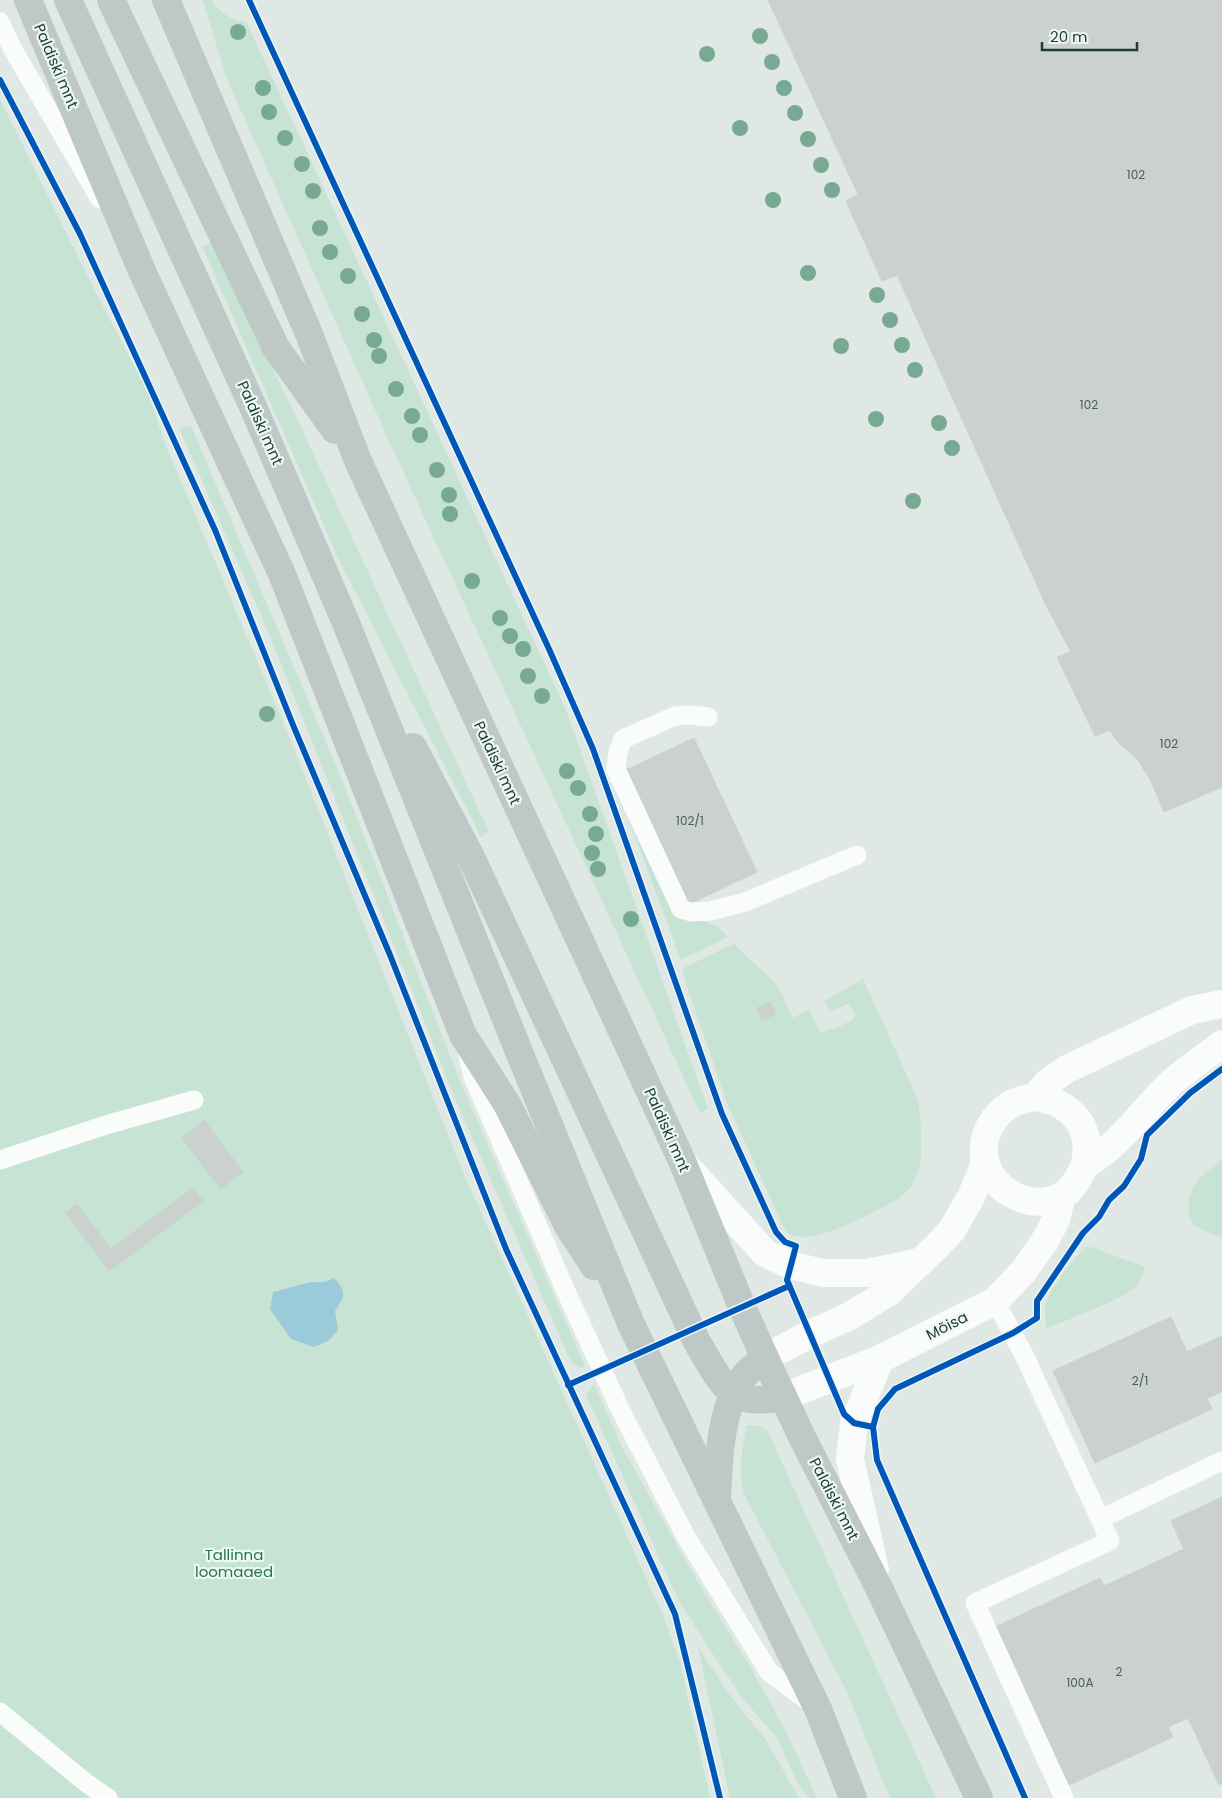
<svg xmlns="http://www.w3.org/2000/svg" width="1222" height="1798" viewBox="0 0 1222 1798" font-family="Poppins,sans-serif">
	<rect width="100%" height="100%" fill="#e0e8e5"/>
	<g fill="#c7e3d3">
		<path d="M203 0H211C219 11 232 22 246 21L566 710 708 1109 700 1113 389 441 281 200 226 77Z"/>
		<path d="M0 99 90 281 149 395 164 441 283 722 462 1170 664 1618 680 1663 710 1798H0Z"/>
		<path d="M212 243 299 423 489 832 481 837 340 562 202 246Z"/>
		<path d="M191 426 343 782 459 1079 585 1366 580 1368 571 1362 457 1103 270 636 179 428Z"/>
		<path d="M623 804 700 920 718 927 728 937 681 960Z"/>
		<path d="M734 944 778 986 793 1018 809 1009 821 1033 840 1026 854 1019 855 1014 850 1005 847 1004 830 1012 824 1001 863 979 918 1100C921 1120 924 1157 917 1175 913 1187 904 1194 895 1201 873 1212 803 1253 785 1230L727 1103 682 972 687 966Z"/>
		<path d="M1222 1158V1238C1212 1234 1202 1231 1194 1224 1184 1215 1189 1193 1196 1183 1203 1174 1214 1166 1222 1158Z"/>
		<path d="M1086 1247H1091L1145 1267C1143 1273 1142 1280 1137 1285 1126 1299 1066 1320 1046 1329 1046 1323 1045 1316 1045 1309 1046 1291 1073 1260 1086 1247Z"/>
		<path d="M594 1384 623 1449 700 1586 751 1668 784 1728 817 1798H809L799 1785 776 1737 744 1700 710 1650 678 1599 586 1395Z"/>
		<path d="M747 1425 758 1426 767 1430 936 1798H890L845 1688 744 1494C738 1470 742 1449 747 1425Z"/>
		<path d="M698 1647 729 1694 766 1740 799 1798H730Z"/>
	</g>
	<path fill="#9bcada" d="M334 1278C347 1291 345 1297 335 1311L338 1330 328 1341 314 1347 291 1339 270 1309 273 1292 311 1282H325Z"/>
	<g fill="#cad1cf" stroke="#c8d1ce">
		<path d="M768 0H1222V787L1164 812 1151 781 1137 759 1116 740 1110 730 1095 736 1057 657 1071 652 1045 603 897 275 882 281 846 201 858 194Z"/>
		<path d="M694 738 757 872 687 905 624 771Z"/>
		<path d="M770 1002 776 1014 762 1020 757 1008Z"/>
		<path d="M204 1120 243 1172 221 1189 182 1138Z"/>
		<path d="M193 1188 203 1201 109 1271 66 1213 77 1204 111 1249Z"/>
		<path d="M1171 1317 1187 1352 1222 1336V1392L1207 1398 1212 1409 1095 1463 1053 1371Z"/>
		<path d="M1222 1497V1783L1219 1785 1188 1718 1168 1727 1173 1737 1069 1785 995 1627 1100 1578 1104 1586 1184 1549 1171 1521Z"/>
	</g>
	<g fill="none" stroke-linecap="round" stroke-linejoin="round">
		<g stroke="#fafcfb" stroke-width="19">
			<path d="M0 22 12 48 100 199"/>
			<path d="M708 717 690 715 675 716 623 739 618 752 616 769 681 909 691 912 710 911 745 902 857 855"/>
			<path d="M467 1051 473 1077 568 1296 621 1411 685 1535 769 1672 813 1705"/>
			<path d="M0 1160 106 1125 194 1100"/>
			<path d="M995 1301 1024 1355 1100 1519 1222 1461"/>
			<path d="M0 1712 85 1782 108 1798"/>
			<path d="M1064 1798 975 1603 1110 1541 1100 1519"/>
		</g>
		<g stroke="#fafcfb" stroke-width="28">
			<path d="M1035 1097C1070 1102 1093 1126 1085 1163 1084 1170 1079 1176 1075 1183 1045 1229 960 1183 990 1126 1000 1107 1015 1100 1035 1097Z"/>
			<path d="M1035 1097 1047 1083 1067 1069 1192 1010 1222 1004"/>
			<path d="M685 1165 765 1253 790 1265 823 1273H867L920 1262"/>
			<path d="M1085 1165C1122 1143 1140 1113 1170 1084 1185 1070 1205 1057 1222 1044"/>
			<path d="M765 1358 810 1334 850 1316 889 1292 937 1246 952 1230 971 1197 985 1163"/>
			<path d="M783 1397 880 1359 995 1301 1023 1272 1044 1242 1056 1220 1061 1198"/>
			<path d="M875 1570 850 1459 854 1423 880 1359"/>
		</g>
		<g stroke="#bec9c7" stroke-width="28">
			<path d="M28 0 142 271 282 574 463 1035 507 1104 568 1226 594 1266"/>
			<path d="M68 0 254 409 346 623 522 1059 631 1324 818 1709 853 1798"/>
			<path d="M111 0 276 348 335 430"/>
			<path d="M166 0 309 334 358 461 682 1161 742 1307 765 1358 802 1437 878 1586 979 1798"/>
			<path d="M413 747 471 857 697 1342C707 1358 718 1382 733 1393 746 1403 768 1400 783 1397"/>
			<path d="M717 1501C719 1461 719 1413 742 1379 747 1371 757 1364 765 1358"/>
		</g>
		<g stroke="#edf7f3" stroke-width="9">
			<g id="cycleway">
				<path d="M249 0 549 649 593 749 722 1114 776 1232 785 1242 796 1246 787 1280 844 1414 854 1423 873 1427"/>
				<path d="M0 80 80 234 215 530 293 725 390 955 506 1249 675 1614 720 1798"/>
				<path d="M568 1385 789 1286"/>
				<path d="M1025 1798 877 1460 873 1427 878 1409 895 1389 1013 1333 1037 1318V1301L1083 1233 1099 1217 1109 1200 1124 1186 1141 1159 1147 1135 1190 1093 1222 1069"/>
			</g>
		</g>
		<use href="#cycleway" stroke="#0057b8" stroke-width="6"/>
	</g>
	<g fill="#78a992">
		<circle cx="238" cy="32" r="8"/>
		<circle cx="760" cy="36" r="8"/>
		<circle cx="707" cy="54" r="8"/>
		<circle cx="772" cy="62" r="8"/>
		<circle cx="263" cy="88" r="8"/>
		<circle cx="784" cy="88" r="8"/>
		<circle cx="269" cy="112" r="8"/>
		<circle cx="795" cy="113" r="8"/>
		<circle cx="740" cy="128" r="8"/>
		<circle cx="285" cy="138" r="8"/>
		<circle cx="808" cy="139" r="8"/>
		<circle cx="302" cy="164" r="8"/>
		<circle cx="821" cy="165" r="8"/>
		<circle cx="832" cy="190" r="8"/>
		<circle cx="313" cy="191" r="8"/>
		<circle cx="773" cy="200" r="8"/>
		<circle cx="320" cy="228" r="8"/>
		<circle cx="330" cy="252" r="8"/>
		<circle cx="808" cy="273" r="8"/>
		<circle cx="348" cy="276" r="8"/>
		<circle cx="877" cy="295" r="8"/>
		<circle cx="362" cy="314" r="8"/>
		<circle cx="890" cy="320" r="8"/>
		<circle cx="374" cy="340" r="8"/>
		<circle cx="902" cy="345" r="8"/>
		<circle cx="841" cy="346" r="8"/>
		<circle cx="379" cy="356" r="8"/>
		<circle cx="915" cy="370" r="8"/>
		<circle cx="396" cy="389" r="8"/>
		<circle cx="412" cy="416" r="8"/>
		<circle cx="876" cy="419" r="8"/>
		<circle cx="939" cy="423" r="8"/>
		<circle cx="420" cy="435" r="8"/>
		<circle cx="952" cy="448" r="8"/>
		<circle cx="437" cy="470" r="8"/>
		<circle cx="449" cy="495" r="8"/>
		<circle cx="913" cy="501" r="8"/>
		<circle cx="450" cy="514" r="8"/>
		<circle cx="472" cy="581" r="8"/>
		<circle cx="500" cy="618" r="8"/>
		<circle cx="510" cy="636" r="8"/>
		<circle cx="523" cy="649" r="8"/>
		<circle cx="528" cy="676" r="8"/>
		<circle cx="542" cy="696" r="8"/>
		<circle cx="267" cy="714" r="8"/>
		<circle cx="567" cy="771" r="8"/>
		<circle cx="578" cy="788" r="8"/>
		<circle cx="590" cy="814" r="8"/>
		<circle cx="596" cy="834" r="8"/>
		<circle cx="592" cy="853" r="8"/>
		<circle cx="598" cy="869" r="8"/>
		<circle cx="631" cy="919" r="8"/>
	</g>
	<g text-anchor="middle" stroke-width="4.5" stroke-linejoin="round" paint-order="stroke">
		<g font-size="12" fill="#48605d">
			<text x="1136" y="179">102</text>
			<text x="1089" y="409">102</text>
			<text x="1169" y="748">102</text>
			<text x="690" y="825">102/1</text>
			<text x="1140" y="1385">2/1</text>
			<text x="1119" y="1676">2</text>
			<text x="1080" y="1687">100A</text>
		</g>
		<g font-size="15" fill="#1d3b37" stroke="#edf7f3">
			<text transform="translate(56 66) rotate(67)" y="5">Paldiski mnt</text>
			<text transform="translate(260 423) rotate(66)" y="5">Paldiski mnt</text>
			<text transform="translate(497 763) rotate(65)" y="5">Paldiski mnt</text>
			<text transform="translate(667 1130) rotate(66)" y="5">Paldiski mnt</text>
			<text transform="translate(947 1326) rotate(-27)" y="5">Mõisa</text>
			<text transform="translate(834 1499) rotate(63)" y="5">Paldiski mnt</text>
		</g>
		<g font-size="15" fill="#23764e" stroke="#edf7f3">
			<text x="234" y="1560">Tallinna<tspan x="234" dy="17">loomaaed</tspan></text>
		</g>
	</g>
	<path d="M1042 42v8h95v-8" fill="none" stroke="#1d3b37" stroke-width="2.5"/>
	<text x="1050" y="42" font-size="15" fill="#1d3b37" stroke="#edf7f3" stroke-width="4" paint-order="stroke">20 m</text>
</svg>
